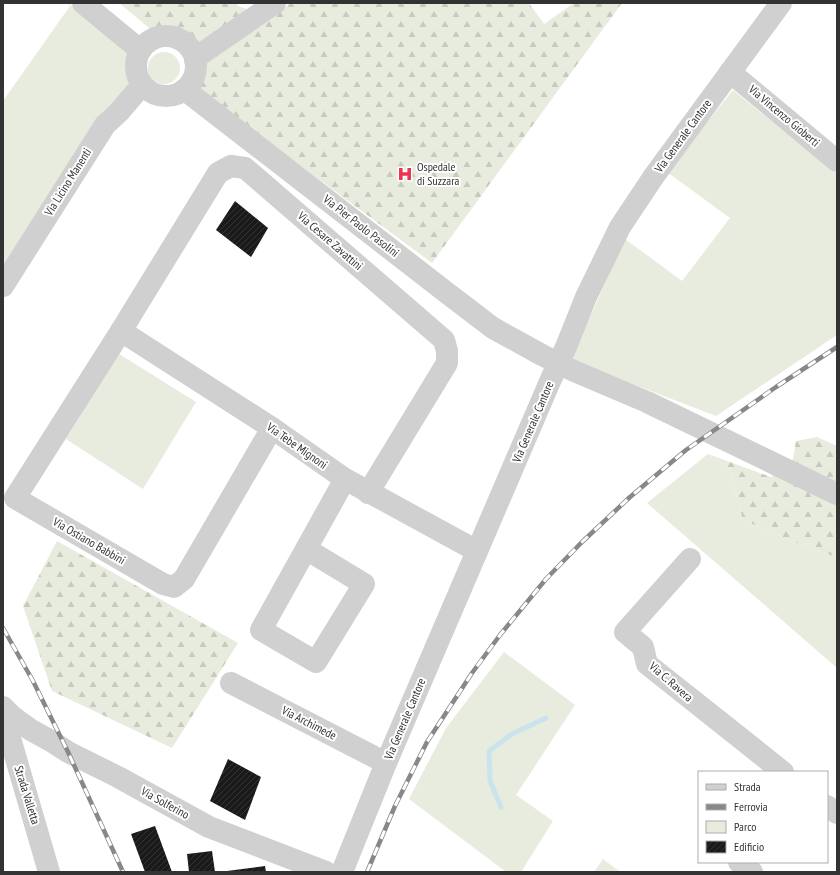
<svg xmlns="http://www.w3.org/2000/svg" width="840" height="875" viewBox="0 0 840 875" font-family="'PT Sans Narrow',sans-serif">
	<defs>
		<pattern id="forest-firs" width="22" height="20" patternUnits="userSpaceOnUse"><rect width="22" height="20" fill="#e7ecde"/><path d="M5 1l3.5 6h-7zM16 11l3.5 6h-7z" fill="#c7cbbf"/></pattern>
		<pattern id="building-hatch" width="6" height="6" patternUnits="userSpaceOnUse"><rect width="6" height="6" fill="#1a1a1a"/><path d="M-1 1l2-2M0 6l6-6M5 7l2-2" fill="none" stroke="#333"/></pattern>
	</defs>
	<rect width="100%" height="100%" fill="#fff"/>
	<g fill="#e7ecde">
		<path d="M67 3H69L70 5 145 40 128 85 3 276V101L70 6Z"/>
		<circle cx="164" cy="68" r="16"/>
		<path d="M733 90 837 174V335L716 416 583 365 572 357 625 239 682 281 730 218 667 172Z"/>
		<path d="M119 354 196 402 143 489 66 439Z"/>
		<path d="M708 454 729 468 743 520 814 550 837 557V668L647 503Z"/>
		<path d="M504 652 575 705 516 795 553 821 521 872H506L409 799 446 728Z"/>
		<path d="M603 859 620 872H594Z"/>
	</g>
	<g fill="url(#forest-firs)">
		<path d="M119 3H237L238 6 271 18 291 3H529L544 24 574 3H622L432 263 193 86 204 64 198 43 185 30 169 26 157 29 154 32Z"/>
		<path d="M817 437 837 446V557L814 550 743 520 729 468 708 454 771 477 793 459 796 441Z"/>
		<path d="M57 541 238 643 172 748 52 691 23 606Z"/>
	</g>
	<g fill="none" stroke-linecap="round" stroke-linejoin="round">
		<path stroke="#cbe3ed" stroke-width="5" d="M501 807 490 781 489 751 512 734 546 718"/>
	</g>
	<g fill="url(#building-hatch)">
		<path d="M235 201 268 228 251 257 216 230Z"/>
		<path d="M228 759 261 777 245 820 210 801Z"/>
		<path d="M155 826 172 872H145L131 834Z"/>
		<path d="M212 851 215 872H189L187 854Z"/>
		<path d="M265 866 266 872H227V871Z"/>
	</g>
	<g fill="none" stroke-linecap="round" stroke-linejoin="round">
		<g stroke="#d0d0d0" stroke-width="22">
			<path d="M83 3 140 50"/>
			<circle cx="166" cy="66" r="30"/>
			<path d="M195 60 201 54 275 3"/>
			<path d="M730 72 837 161"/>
			<path d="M185 90 451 296 493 328 542 355 574 371 647 402 837 494"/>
			<path d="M3 286 105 125 119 112 142 85"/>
			<path d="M121 331 272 428 345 479 477 551"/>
			<path d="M272 428 184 579 174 587 163 584 15 498 121 331 218 173 231 166 245 168 444 340 447 351V363L368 493"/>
			<path d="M306 549 364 584 316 662 261 630 345 479"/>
			<path d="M690 559 625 632 643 647 647 664 783 772"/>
			<path d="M231 683 386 763"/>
			<path d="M3 707 13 717 31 730 51 741 68 752 118 777 209 827 326 872"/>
			<path d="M13 717 10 738 12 745 49 872"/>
			<path d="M827 806 837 813"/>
			<path d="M739 862 752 872"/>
			<path d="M342 872 386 763 551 379 566 347 586 297 620 227 654 176 781 3"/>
		</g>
		<g stroke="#888" stroke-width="4.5">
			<g id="rail">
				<path d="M3 628 33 681 68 752 123 872"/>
				<path d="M367 872 395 806 427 742 472 673 500 635 546 579 581 543 630 497 686 450 776 387 837 347"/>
			</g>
		</g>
		<use href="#rail" stroke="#fff" stroke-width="3" stroke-dasharray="9" stroke-linecap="butt"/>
	</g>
	<defs>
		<g id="hospital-bare" transform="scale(1.2)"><path d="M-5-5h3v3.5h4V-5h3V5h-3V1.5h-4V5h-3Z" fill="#eb3451" stroke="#fff" stroke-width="2.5" paint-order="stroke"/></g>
	</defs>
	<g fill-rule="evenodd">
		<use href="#hospital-bare" x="405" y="174"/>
	</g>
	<g text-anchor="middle" stroke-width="4" stroke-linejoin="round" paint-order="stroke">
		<g font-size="12" fill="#333" stroke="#fff">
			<text transform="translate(784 116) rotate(40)" y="4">Via Vincenzo Gioberti</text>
			<text transform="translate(683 136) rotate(-54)" y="4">Via Generale Cantore</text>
			<text transform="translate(68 182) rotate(-58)" y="4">Via Licino Manenti</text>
			<text transform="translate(361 226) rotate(38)" y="4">Via Pier Paolo Pasolini</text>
			<text transform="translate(330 241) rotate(41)" y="4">Via Cesare Zavattini</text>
			<text transform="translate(533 422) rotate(-67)" y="4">Via Generale Cantore</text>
			<text transform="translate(297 446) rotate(35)" y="4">Via Tebe Mignoni</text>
			<text transform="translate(89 541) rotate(30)" y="4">Via Ostiano Babbini</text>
			<text transform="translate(671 682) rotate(41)" y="4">Via C. Ravera</text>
			<text transform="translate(405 719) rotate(-67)" y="4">Via Generale Cantore</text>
			<text transform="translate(309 723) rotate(27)" y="4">Via Archimede</text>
			<text transform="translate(27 795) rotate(73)" y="4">Strada Valletta</text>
			<text transform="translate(165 803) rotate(29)" y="4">Via Solferino</text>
		</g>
		<g font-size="12" fill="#333" stroke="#fff" text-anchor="start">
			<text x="417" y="171">Ospedale<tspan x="417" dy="14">di Suzzara</tspan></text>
		</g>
	</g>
	<rect width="840" height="875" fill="none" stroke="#333333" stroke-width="8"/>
	<rect x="698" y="771" width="130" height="92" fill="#ffffff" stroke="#adadad"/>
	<rect x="706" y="784" width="20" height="6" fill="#d0d0d0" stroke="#adadad"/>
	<text x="734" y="791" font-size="12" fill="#333333">Strada</text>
	<rect x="706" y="804" width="20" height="6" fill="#888888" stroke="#adadad"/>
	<text x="734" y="811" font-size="12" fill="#333333">Ferrovia</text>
	<rect x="706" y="821" width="20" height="12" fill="#e7ecde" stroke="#adadad"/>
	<text x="734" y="831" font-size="12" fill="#333333">Parco</text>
	<rect x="706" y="841" width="20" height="12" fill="url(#building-hatch)" stroke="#adadad"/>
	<text x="734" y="851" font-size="12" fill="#333333">Edificio</text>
</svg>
